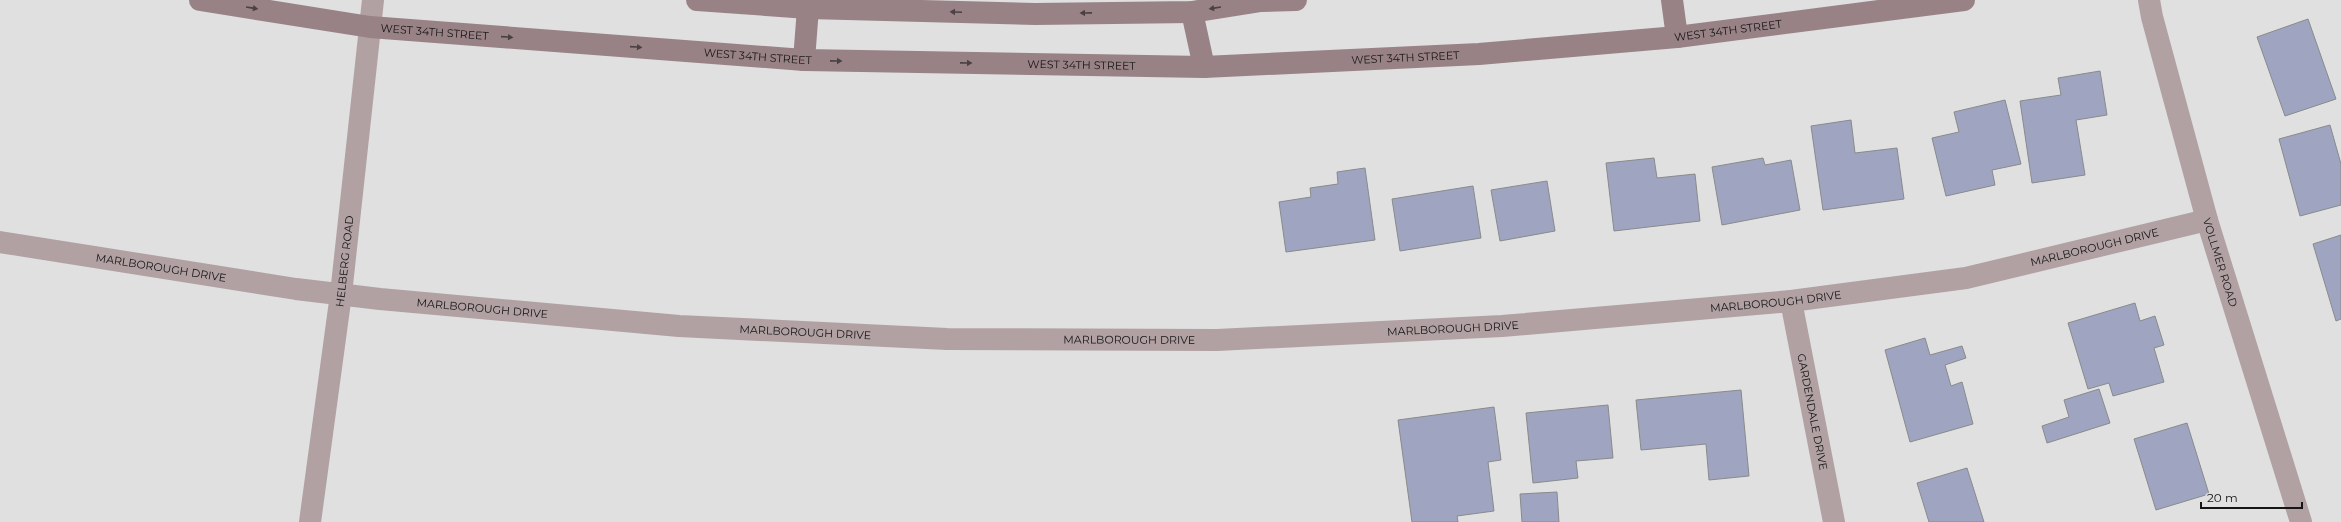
<svg xmlns="http://www.w3.org/2000/svg" width="2341" height="522" viewBox="0 0 2341 522" font-family="Montserrat,sans-serif">
	<rect width="100%" height="100%" fill="#e0e0e1"/>
	<g fill="#9fa5c1" stroke="#898a8b">
		<path d="M2308 19 2336 99 2285 116 2257 37Z"/>
		<path d="M2100 71 2107 115 2076 120 2085 175 2032 183 2020 101 2061 95 2058 78Z"/>
		<path d="M2005 100 2021 164 1992 170 1995 185 1946 196 1932 138 1959 132 1954 112Z"/>
		<path d="M1851 120 1855 153 1897 148 1904 199 1823 210 1811 126Z"/>
		<path d="M2330 125 2341 164V205L2300 216 2279 139Z"/>
		<path d="M1654 158 1657 178 1695 174 1700 221 1614 231 1606 163Z"/>
		<path d="M1763 158 1765 165 1791 160 1800 210 1722 225 1712 167Z"/>
		<path d="M1365 168 1375 240 1286 252 1279 202 1311 197 1310 188 1338 184 1337 172Z"/>
		<path d="M1547 181 1555 231 1500 241 1491 190Z"/>
		<path d="M1473 186 1481 238 1400 251 1392 199Z"/>
		<path d="M2341 235V319L2336 321 2313 244Z"/>
		<path d="M2135 303 2140 321 2155 316 2164 345 2154 348 2164 382 2113 396 2109 383 2088 389 2068 323Z"/>
		<path d="M1925 338 1930 355 1962 346 1966 358 1945 365 1951 386 1962 382 1973 424 1910 442 1885 350Z"/>
		<path d="M2099 389 2110 423 2047 443 2042 426 2069 417 2064 400Z"/>
		<path d="M1741 390 1749 476 1709 480 1706 444 1641 450 1636 400Z"/>
		<path d="M1608 405 1613 458 1576 461 1578 478 1533 483 1526 413Z"/>
		<path d="M1494 407 1501 460 1488 462 1494 511 1457 516 1458 522H1412L1398 420Z"/>
		<path d="M2187 423 2209 494 2156 510 2134 439Z"/>
		<path d="M1967 468 1984 522H1929L1917 483Z"/>
		<path d="M1557 492 1559 522H1522L1520 494Z"/>
	</g>
	<g fill="none" stroke-linecap="round" stroke-linejoin="round">
		<g stroke="#b1a1a3" stroke-width="22">
			<path id="s1" d="M2149 0 2152 17 2207 220 2301 522"/>
			<path id="s2" d="M0 242 296 289 380 299 679 326 947 339 1217 340 1502 326 1791 301 1966 278 2207 220"/>
			<path id="s3" d="M1791 301 1834 522"/>
			<path id="s4" d="M310 522 341 294 373 0"/>
		</g>
		<g stroke="#998285" stroke-width="22">
			<path id="s5" d="M200 0 370 27 804 60 1204 67 1479 54 1677 37 1964 0"/>
			<path d="M697 0 808 8 1035 14 1192 12 1261 1 1296 0"/>
			<path d="M1672 0 1677 37"/>
			<path d="M1192 12 1204 67"/>
			<path d="M804 60 808 8"/>
		</g>
	</g>
	<defs><path id="oneway-solid" d="M-6-.8H1V-3.2L6.5 0L1 3.2V.8H-6Z"/></defs>
	<g fill="#4a4142">
		<use href="#oneway-solid" transform="translate(252 8) rotate(9)"/>
		<use href="#oneway-solid" transform="translate(1215 8) rotate(171)"/>
		<use href="#oneway-solid" transform="translate(956 12) rotate(-178)"/>
		<use href="#oneway-solid" transform="translate(1086 13) rotate(179)"/>
		<use href="#oneway-solid" transform="translate(507 37) rotate(4)"/>
		<use href="#oneway-solid" transform="translate(636 47) rotate(4)"/>
		<use href="#oneway-solid" transform="translate(836 61) rotate(1)"/>
		<use href="#oneway-solid" transform="translate(966 63) rotate(1)"/>
	</g>
	<g text-anchor="middle" stroke-width="4" stroke-linejoin="round" paint-order="stroke">
		<g font-size="11" fill="#151516" stroke="#e0e0e1">
			<text dy="4" stroke="none"><textPath href="#s5" startOffset="1533">WEST 34TH STREET</textPath></text>
			<text dy="4" stroke="none"><textPath href="#s5" startOffset="237">WEST 34TH STREET</textPath></text>
			<text dy="4" stroke="none"><textPath href="#s5" startOffset="561">WEST 34TH STREET</textPath></text>
			<text dy="4" stroke="none"><textPath href="#s5" startOffset="1209">WEST 34TH STREET</textPath></text>
			<text dy="4" stroke="none"><textPath href="#s5" startOffset="885">WEST 34TH STREET</textPath></text>
			<text dy="4" stroke="none"><textPath href="#s2" startOffset="2107">MARLBOROUGH DRIVE</textPath></text>
			<text dy="4" stroke="none"><textPath href="#s4" startOffset="263">HELBERG ROAD</textPath></text>
			<text dy="4" stroke="none"><textPath href="#s1" startOffset="272">VOLLMER ROAD</textPath></text>
			<text dy="4" stroke="none"><textPath href="#s2" startOffset="163">MARLBOROUGH DRIVE</textPath></text>
			<text dy="4" stroke="none"><textPath href="#s2" startOffset="1783">MARLBOROUGH DRIVE</textPath></text>
			<text dy="4" stroke="none"><textPath href="#s2" startOffset="487">MARLBOROUGH DRIVE</textPath></text>
			<text dy="4" stroke="none"><textPath href="#s2" startOffset="1459">MARLBOROUGH DRIVE</textPath></text>
			<text dy="4" stroke="none"><textPath href="#s2" startOffset="811">MARLBOROUGH DRIVE</textPath></text>
			<text dy="4" stroke="none"><textPath href="#s2" startOffset="1135">MARLBOROUGH DRIVE</textPath></text>
			<text dy="4" stroke="none"><textPath href="#s3" startOffset="113">GARDENDALE DRIVE</textPath></text>
		</g>
	</g>
	<path d="M2201 502v6h101v-6" fill="none" stroke="#151516" stroke-width="2"/>
	<text x="2207" y="502" font-size="12" fill="#151516" stroke="#e0e0e1" stroke-width="3" paint-order="stroke">20 m</text>
</svg>
